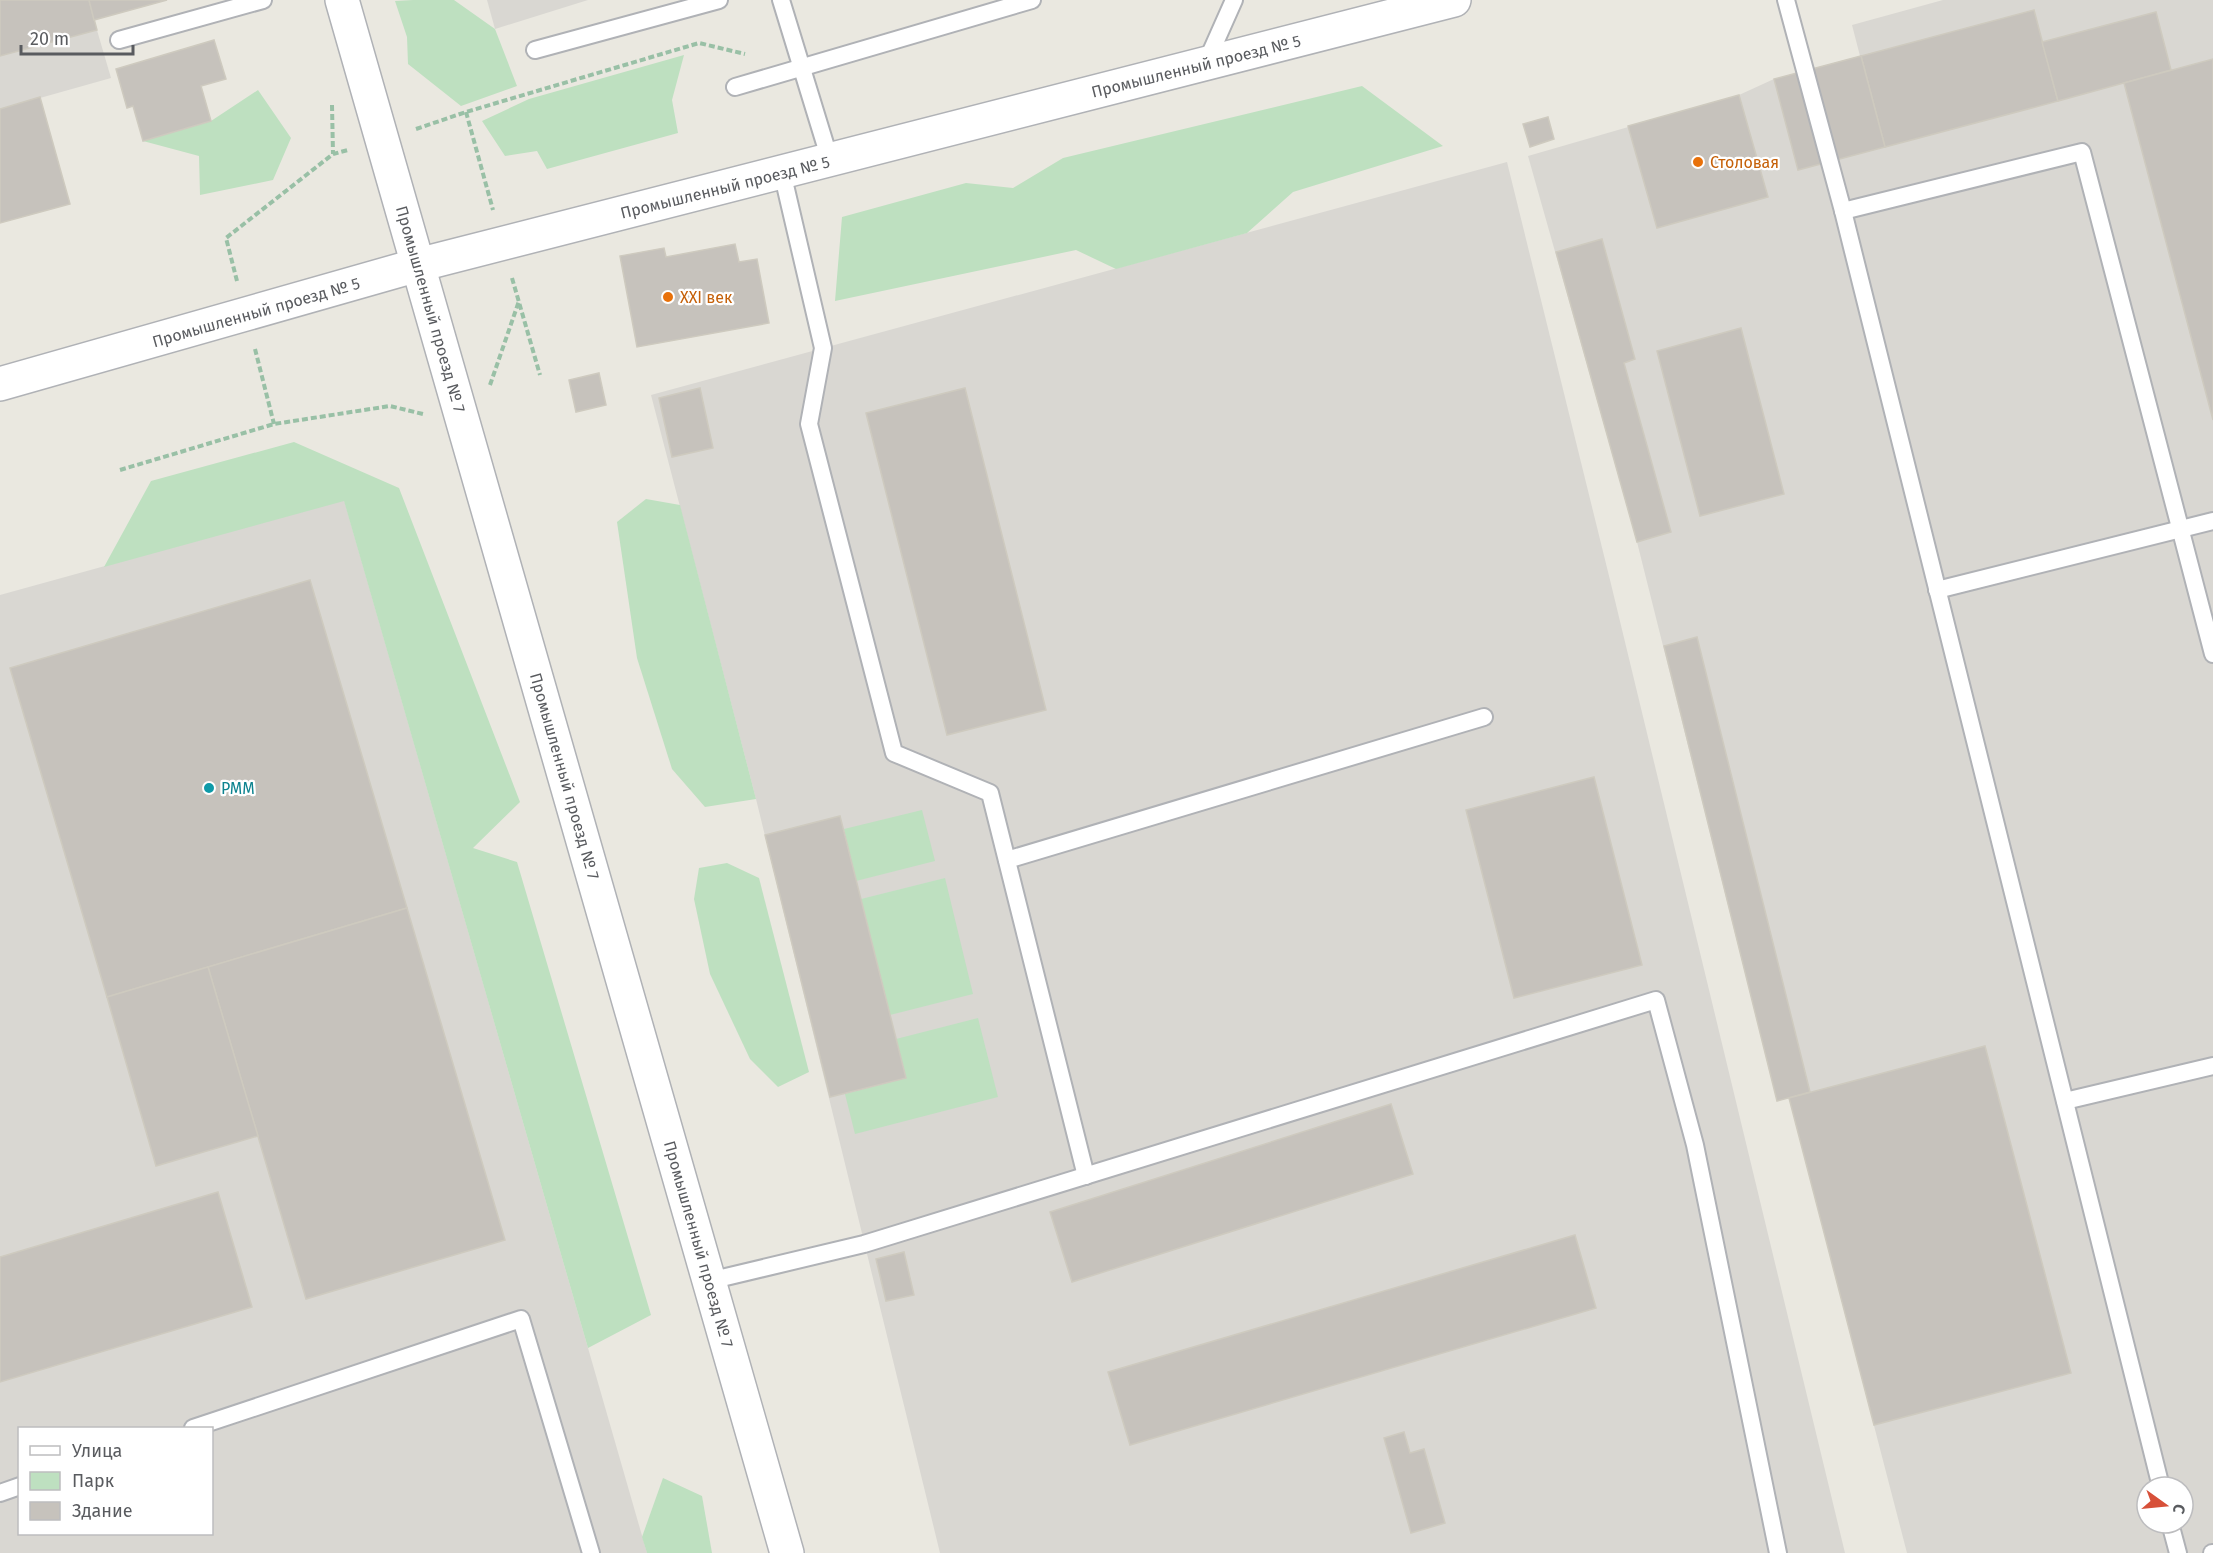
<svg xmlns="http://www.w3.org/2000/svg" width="2213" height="1553" viewBox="0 0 2213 1553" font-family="'Fira Sans',sans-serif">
	<rect width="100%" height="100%" fill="#eae8e0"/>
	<g fill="#d9d7d2" fill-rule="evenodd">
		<path d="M0 0H167L94 20 111 78 40 98 70 204 0 223Z"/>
		<path d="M487 0H588L495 29Z"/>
		<path d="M1943 0H2213V1553H1907L1789 1098 1777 1101 1637 542 1528 156 1739 95 1774 79 1860 56 1852 25ZM2147 1487H2183V1523H2147Z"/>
		<path d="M1507 162 1611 584 1845 1553H940L756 799 651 395Z"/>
		<path d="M344 500 647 1553H0V595ZM20 1428H212V1534H20Z"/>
	</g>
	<g fill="#bee0c0">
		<path d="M413 0H454L495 29 517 86 461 106 408 64 407 37 395 1Z"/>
		<path d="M684 55 672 100 678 133 547 169 537 151 505 156 482 121 529 99Z"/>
		<path d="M1362 86 1443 146 1293 192 1247 233 1116 269 1076 250 835 301 842 217 966 183 1013 188 1063 158Z"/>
		<path d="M258 90 291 138 273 180 200 195 199 156 143 141 211 121Z"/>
		<path d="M294 442 399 488 520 802 473 848 517 862 651 1315 588 1348 344 501 104 567 151 481Z"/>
		<path d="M646 499 680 505 756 799 705 807 672 769 637 658 617 522Z"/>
		<path d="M922 810 935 861 856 881 844 829Z"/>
		<path d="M727 863 759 878 809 1072 778 1087 750 1059 710 974 694 899 699 868Z"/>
		<path d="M945 878 973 994 890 1015 861 899Z"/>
		<path d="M978 1018 998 1097 855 1134 845 1094 906 1078 896 1039Z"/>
		<path d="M663 1478 702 1496 712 1553H647L642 1537Z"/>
	</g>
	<g fill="#c6c2bc" stroke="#cecabf" stroke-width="1.5">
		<path d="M0 0H89L97 30 0 56Z"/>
		<path d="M89 0H167L94 20Z"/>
		<path d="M2034 10 2058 101 1885 147 1861 56Z"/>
		<path d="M2156 12 2171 70 2058 101 2042 42Z"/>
		<path d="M214 40 226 79 201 86 211 121 143 141 133 106 127 108 116 69Z"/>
		<path d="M1861 56 1885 147 1798 170 1774 79Z"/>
		<path d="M2213 59V420L2124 83Z"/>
		<path d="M1739 95 1768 197 1657 228 1628 126Z"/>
		<path d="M40 97 70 204 0 223V109Z"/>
		<path d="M1548 117 1554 139 1530 147 1523 124Z"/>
		<path d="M1602 239 1635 359 1624 363 1671 532 1637 542 1556 252Z"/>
		<path d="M735 244 739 262 757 259 769 323 637 347 620 256 664 248 666 257Z"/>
		<path d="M1741 328 1784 494 1700 516 1657 351Z"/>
		<path d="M599 373 606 405 576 412 569 380Z"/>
		<path d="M700 388 713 448 672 457 659 398Z"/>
		<path d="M965 388 1046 710 947 735 866 413Z"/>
		<path d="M310 580 407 908 107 997 10 668Z"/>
		<path d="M1697 637 1810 1092 1777 1101 1664 646Z"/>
		<path d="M1594 777 1642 965 1514 998 1466 810Z"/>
		<path d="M840 816 906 1078 830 1097 765 835Z"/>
		<path d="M407 908 505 1240 306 1299 208 967Z"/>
		<path d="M208 967 258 1136 156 1166 107 997Z"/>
		<path d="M1985 1046 2071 1373 1874 1425 1789 1098Z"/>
		<path d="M1391 1104 1413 1174 1072 1282 1050 1212Z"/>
		<path d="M218 1192 252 1307 0 1382V1257Z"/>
		<path d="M1575 1235 1596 1308 1130 1445 1108 1372Z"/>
		<path d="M904 1252 914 1295 886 1301 876 1259Z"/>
		<path d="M1404 1432 1410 1453 1424 1449 1445 1523 1411 1533 1384 1438Z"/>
	</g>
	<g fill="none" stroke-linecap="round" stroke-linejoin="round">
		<g stroke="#b0b2b6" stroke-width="20">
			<g id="lane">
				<path d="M781 0 830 160"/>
				<path d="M1786 0 1843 211 2161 1487"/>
				<path d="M119 40 263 0"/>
				<path d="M535 50 719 0"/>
				<path d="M1206 63 1234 0"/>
				<path d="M735 87 1032 0"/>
				<path d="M782 172 823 348 809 424 894 753 990 793 1086 1176"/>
				<path d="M1843 211 2082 152 2213 654"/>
				<path d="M1937 590 2213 521"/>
				<path d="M1007 860 1484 717"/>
				<path d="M2065 1101 2213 1066"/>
				<path d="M709 1281 864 1244 1656 1000 1695 1145 1778 1553"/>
				<path d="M193 1428 521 1319 591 1553"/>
				<path d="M0 1493 20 1486"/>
				<path d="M2170 1523 2178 1553"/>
				<path d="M2212 1553H2213"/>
			</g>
		</g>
		<g stroke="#b0b2b6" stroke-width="36">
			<g id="secondary">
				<path d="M342 0 787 1553"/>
				<path d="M0 384 418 265 1454 0"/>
			</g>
		</g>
		<g stroke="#99c0a6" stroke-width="4" stroke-dasharray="6 3" stroke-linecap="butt">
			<path d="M332 105 333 154"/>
			<path d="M466 112 493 210"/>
			<path d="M416 129 466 112 699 43 745 54"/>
			<path d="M512 278 540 375"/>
			<path d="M237 281 226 238 333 154 348 150"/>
			<path d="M255 349 274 424"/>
			<path d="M490 385 519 301"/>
			<path d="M120 470 274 424 390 406 423 414"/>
		</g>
		<use href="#lane" stroke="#fff" stroke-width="16"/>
		<use href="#secondary" stroke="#fff" stroke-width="33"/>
	</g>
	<g fill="#e8710a" stroke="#fff" stroke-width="2">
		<circle cx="1698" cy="162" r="6"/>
		<circle cx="668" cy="297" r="6"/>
	</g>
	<circle fill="#0f9aa8" stroke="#fff" stroke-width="2" cx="209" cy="788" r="6"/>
	<g text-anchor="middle" stroke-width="4.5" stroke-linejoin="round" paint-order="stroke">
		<g font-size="16" fill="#595b5f" stroke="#fff">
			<text transform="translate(1196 66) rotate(-14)" y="6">Промышленный проезд № 5</text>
			<text transform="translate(725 187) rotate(-14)" y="6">Промышленный проезд № 5</text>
			<text transform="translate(431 309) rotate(74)" y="6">Промышленный проезд № 7</text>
			<text transform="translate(256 312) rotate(-16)" y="6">Промышленный проезд № 5</text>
			<text transform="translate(565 776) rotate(74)" y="6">Промышленный проезд № 7</text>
			<text transform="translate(699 1244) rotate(74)" y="6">Промышленный проезд № 7</text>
		</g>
		<g font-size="16" fill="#c56008" stroke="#fff" text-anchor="start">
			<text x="1710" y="168">Столовая</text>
			<text x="680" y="303">XXI век</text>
		</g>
		<g font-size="16" fill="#0d838f" stroke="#fff" text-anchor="start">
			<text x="221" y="794">РММ</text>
		</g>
	</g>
	<rect x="18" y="1427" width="195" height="108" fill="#ffffff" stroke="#bdbdbf" stroke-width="1.5"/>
	<rect x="30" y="1446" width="30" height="9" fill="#ffffff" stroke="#bdbdbf" stroke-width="1.5"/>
	<text x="72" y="1457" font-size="18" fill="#595b5f">Улица</text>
	<rect x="30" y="1472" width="30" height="18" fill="#bee0c0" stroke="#bdbdbf" stroke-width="1.5"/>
	<text x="72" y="1487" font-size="18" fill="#595b5f">Парк</text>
	<rect x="30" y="1502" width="30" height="18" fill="#c6c2bc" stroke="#bdbdbf" stroke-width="1.5"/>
	<text x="72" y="1517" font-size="18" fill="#595b5f">Здание</text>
	<g transform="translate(2165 1505) rotate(105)"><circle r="28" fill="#ffffff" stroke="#bdbdbf" stroke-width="1.5"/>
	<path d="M0-4.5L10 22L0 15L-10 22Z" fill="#d75039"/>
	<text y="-9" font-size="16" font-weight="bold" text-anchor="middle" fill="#595b5f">С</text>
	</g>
	<path d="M21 45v9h112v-9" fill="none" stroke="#595b5f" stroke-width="3"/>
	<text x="30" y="45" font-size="18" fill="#595b5f" stroke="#ffffff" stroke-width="4.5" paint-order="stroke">20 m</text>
</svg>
